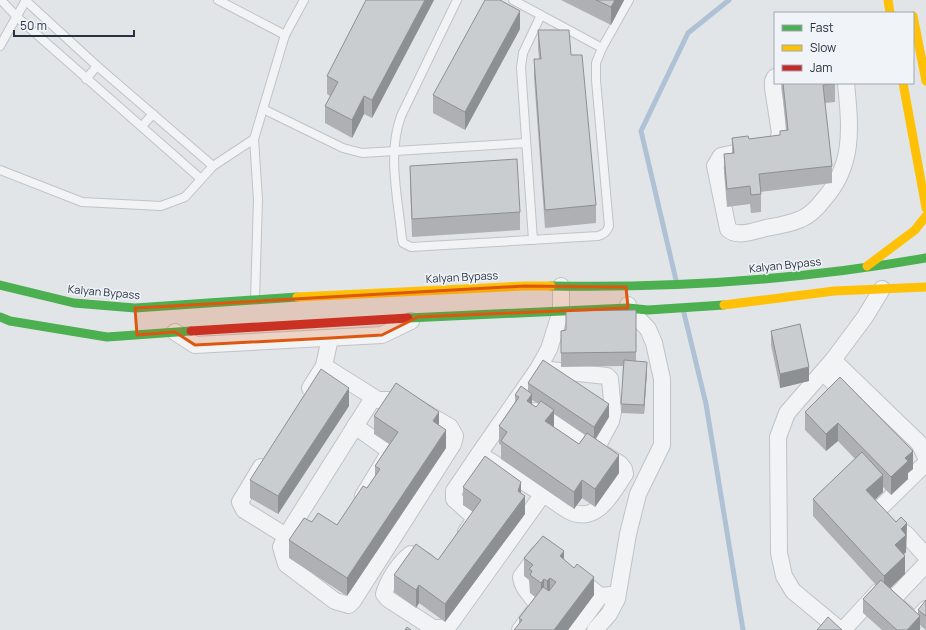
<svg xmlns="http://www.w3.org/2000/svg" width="926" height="630" viewBox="0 0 926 630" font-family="Manrope,sans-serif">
	<rect width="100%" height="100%" fill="#e2e5e8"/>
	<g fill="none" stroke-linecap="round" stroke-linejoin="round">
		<g stroke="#afc1d4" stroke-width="5">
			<path d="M676 280 641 131 688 33 729 0"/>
			<path d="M684 313 706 404 743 630"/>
		</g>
		<g stroke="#c0c3c6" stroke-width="10">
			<g id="lane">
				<path d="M1 0 17 17 201 179"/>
				<path d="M25 0 97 66 213 166"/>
				<path d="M218 0 285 35"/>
				<path d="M457 0 401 116C387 154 398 199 402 239L403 243 411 247 598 236C604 234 607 232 609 226L596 80V63L602 48 629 0"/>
				<path d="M513 0 602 48"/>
				<path d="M0 46 26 0"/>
				<path d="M86 79 97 66"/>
				<path d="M263 109 343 148 362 153 526 143"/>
				<path d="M142 126 153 114"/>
				<path d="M254 139 258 200 255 299"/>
				<path d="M0 170 82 202 161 206 185 197 213 166 254 139 285 35 304 0"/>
				<path d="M533 240 521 67 523 53 541 15"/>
			</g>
		</g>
		<g stroke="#c0c3c6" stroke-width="18">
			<g id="street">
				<path d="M769 146 777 143 780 133 773 88V81L775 77"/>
				<path d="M744 151 721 156 715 166 728 229C737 238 754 231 766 228 777 226 790 224 801 219 811 215 818 207 824 199 855 164 850 126 846 83"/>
				<path d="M175 332 195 345 382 335 411 321"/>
				<path d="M833 360 919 443 926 457"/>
				<path d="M324 366 330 338"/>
				<path d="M540 369 607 376 610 379 613 412 611 421 596 449"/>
				<path d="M823 372 850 399"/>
				<path d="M535 411 620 464 624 469 625 474C612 493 597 525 569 511 560 506 552 499 543 494"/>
				<path d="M355 426 387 449 388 455 363 496"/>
				<path d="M926 463 876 512 875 515 894 536H897L903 532 906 534 926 556"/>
				<path d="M261 467 240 502 244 510 286 536 373 398"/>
				<path d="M466 532 473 522V516L454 499V491L479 454"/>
				<path d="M286 536 281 547 286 564 335 601 349 605 353 601 453 444 455 436 450 427 404 400H378L324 366 310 388"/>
				<path d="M426 561 417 556 411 554C399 563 388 580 384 594L388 599 433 628H443L450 624 543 494 479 454 538 369 549 349 561 311V286"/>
				<path d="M926 564 893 599V602L915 621 926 609"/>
				<path d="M578 578 600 596"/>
				<path d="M520 630 537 607C538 601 522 590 521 577L538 554"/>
				<path d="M575 630 600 596 611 595"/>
				<path d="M595 630 609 614 617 599 628 534 638 494 662 445V379L654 343 648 329 628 308V305"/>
				<path d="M840 630 793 591 784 576 779 553 778 437 787 413 833 360 865 317 882 289"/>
				<path d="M843 630 878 592"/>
			</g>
		</g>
		<use href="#lane" stroke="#f2f3f4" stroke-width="8"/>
		<use href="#street" stroke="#f2f3f4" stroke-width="16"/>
		<g stroke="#4caf50" stroke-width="9">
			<path d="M0 285 74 303 135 308 297 297"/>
			<path d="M551 286C678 288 801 280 926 258"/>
			<path d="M0 317 10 321 107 337 191 331"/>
			<path d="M408 318 628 308 648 310 724 305"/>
		</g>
		<g stroke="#ffc107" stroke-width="9">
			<path d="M888 0 890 13"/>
			<path d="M913 16 926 81"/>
			<path d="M903 83 926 208"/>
			<path d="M867 266 915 230 926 216"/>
			<path d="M297 297 524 286H551"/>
			<path d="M724 305 834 291 926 287"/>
		</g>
		<path stroke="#c62828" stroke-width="9" d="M191 331 408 318"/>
	</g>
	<g fill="#aeb0b3" fill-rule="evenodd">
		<path d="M434 0 372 118 364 114 352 138 325 123V106L330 96 327 94V76Z"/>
		<path d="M561 0H624L611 25Z"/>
		<path d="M520 29 465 130 433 113V95Z"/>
		<path d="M538 30 571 55 596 205V223L545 228 534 77V59H539L538 48Z"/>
		<path d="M782 83H835V102L825 103 832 166V183L761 192V212L751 213 750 204 727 207 724 172V154L732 153V138L749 139 780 135V131L786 130 782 90Z"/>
		<path d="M410 166 520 212V230L412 237 410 183Z"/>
		<path d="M636 310V361L647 371 644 414 621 413 623 366 561 367V331L566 330Z"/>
		<path d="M771 331 809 381 780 388 771 345Z"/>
		<path d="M840 377 913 469 908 473V479L891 495 883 487V492L875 500 896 522 907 523 906 552 904 555 905 574 890 588 918 614V610L926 600V630L920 625V630H882L863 613V599L876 585 813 516V499L855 459 838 441 826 451 805 430V412Z"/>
		<path d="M528 383 609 417 596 439 619 473 595 507 582 498 574 509 501 459V445L499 444V426L515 402V395L528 391ZM532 400 539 404 536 407 532 404ZM554 414 585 435 579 444 554 427Z"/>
		<path d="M349 406 278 514 250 498V480Z"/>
		<path d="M374 416 439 425 446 448 347 596 289 558V540L312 522 337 525 367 488 375 477V466L389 444 374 434Z"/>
		<path d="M463 487 521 493 525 514 445 622 419 603 416 608 394 592V575L438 560 473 512 463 505Z"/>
		<path d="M524 558 564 560 594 595 568 630H514L519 624V618L535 597 530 593 529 580 524 576Z"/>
	</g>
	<g fill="#8d9092">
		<path d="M425 0H434L372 118V100Z"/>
		<path d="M615 0H624L611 25V7Z"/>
		<path d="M520 11V29L465 130V112Z"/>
		<path d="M364 96V114L352 138V120Z"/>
		<path d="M647 362V371L644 414V405Z"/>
		<path d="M809 367V381L780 388V374Z"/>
		<path d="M349 388V406L278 514V496Z"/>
		<path d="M532 394V411L527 401Z"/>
		<path d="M609 404V417L594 441V427Z"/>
		<path d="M554 410V428L545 421Z"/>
		<path d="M439 412V430L433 421Z"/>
		<path d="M838 423V441L826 451V434Z"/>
		<path d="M446 430V448L347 596V578Z"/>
		<path d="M913 451V469L908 473V479L891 495V477L905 458Z"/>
		<path d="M619 455V473L595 507V489Z"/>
		<path d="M883 475V492L866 508V490Z"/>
		<path d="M582 480V498L574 509V492Z"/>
		<path d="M521 482V500L525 496V514L445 622V604L518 491Z"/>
		<path d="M907 523 906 552 895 563V545L901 529Z"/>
		<path d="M564 551V569L560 556Z"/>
		<path d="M905 556V574L884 594V576Z"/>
		<path d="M594 577V595L568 630H554Z"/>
		<path d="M550 578V595L547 599V581Z"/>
		<path d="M544 579V597L541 601V583Z"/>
		<path d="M419 585V603L416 608V590Z"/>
		<path d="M920 616V630H907Z"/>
	</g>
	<g fill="#cacdd0" stroke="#8d9092">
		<path d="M366 0H425L372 100 364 96 352 120 325 106 338 82 327 76Z"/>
		<path d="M485 0H500L520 11 465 112 433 95Z"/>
		<path d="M596 0H615L611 7Z"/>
		<path d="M538 30H569L571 55H582L596 205 545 210 534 59H541Z"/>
		<path d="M783 83H835V84L823 85 832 166 759 174 761 194 751 195 750 186 727 189 724 154 734 153 732 138 748 136 749 139 780 135V131L788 130Z"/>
		<path d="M517 159 520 212 412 219 410 166Z"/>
		<path d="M636 310V352L561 353V331L566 330V311Z"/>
		<path d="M800 324 809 367 780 374 771 331Z"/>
		<path d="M543 360 609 404 594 427 528 383Z"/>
		<path d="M624 360 647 362 644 405 621 404Z"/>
		<path d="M321 369 349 388 278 496 250 480Z"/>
		<path d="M840 377 913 451 905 458 908 461 891 477 838 423 826 434 805 412Z"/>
		<path d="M396 383 439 412 433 421 446 430 347 578 289 540 304 518 312 522 318 513 337 525 363 486 367 488 380 469 375 466 398 432 374 416Z"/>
		<path d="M521 386 532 394 527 401 536 407 541 401 554 410 545 421 579 444 587 433 619 455 595 489 582 480 574 492 501 441 507 432 499 426 519 397 515 395Z"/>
		<path d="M862 452 883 475 866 490 896 522 901 517 907 523 901 529 906 535 895 545 905 556 884 576 813 499Z"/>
		<path d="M485 456 521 482 518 491 525 496 445 604 419 585 416 590 394 575 416 544 438 560 481 500 463 487Z"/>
		<path d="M543 536 564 551 560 556 574 568 577 564 594 577 554 630H514L522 620 519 618 543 587 549 591 556 582 550 578 547 581 544 579 541 583 530 575 532 571 529 569 533 565 524 558Z"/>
		<path d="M881 580 920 616 907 630H897L863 599Z"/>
		<path d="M926 600V616L918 610Z"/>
		<path d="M828 617 842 630H817Z"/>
		<path d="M407 627 411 630H405Z"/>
	</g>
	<path fill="#de570f" fill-opacity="0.2" stroke="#de570f" stroke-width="3" stroke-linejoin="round" d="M524 286 626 287 628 308 418 317 382 335 330 338 195 345 175 332 137 335 135 308Z"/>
	<g text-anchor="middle" stroke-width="3" stroke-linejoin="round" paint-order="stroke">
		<g font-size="11" fill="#273142" stroke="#f0f3f7">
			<text transform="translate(785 265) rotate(-6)" y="4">Kalyan Bypass</text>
			<text transform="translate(462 277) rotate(-3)" y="4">Kalyan Bypass</text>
			<text transform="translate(104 292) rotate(5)" y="4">Kalyan Bypass</text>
		</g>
	</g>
	<rect x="774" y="12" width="140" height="72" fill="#f0f3f7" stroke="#a0a5af"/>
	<rect x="782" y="25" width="20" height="6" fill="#4caf50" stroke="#a0a5af"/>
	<text x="810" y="32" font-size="12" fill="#273142">Fast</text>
	<rect x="782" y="45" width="20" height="6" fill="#ffc107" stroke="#a0a5af"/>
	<text x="810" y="52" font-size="12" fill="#273142">Slow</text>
	<rect x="782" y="65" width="20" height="6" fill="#c62828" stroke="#a0a5af"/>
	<text x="810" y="72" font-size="12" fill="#273142">Jam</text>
	<path d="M14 30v6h120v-6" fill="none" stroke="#273142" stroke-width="2"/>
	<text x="20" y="30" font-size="12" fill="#273142" stroke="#f0f3f7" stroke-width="3" paint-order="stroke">50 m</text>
</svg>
